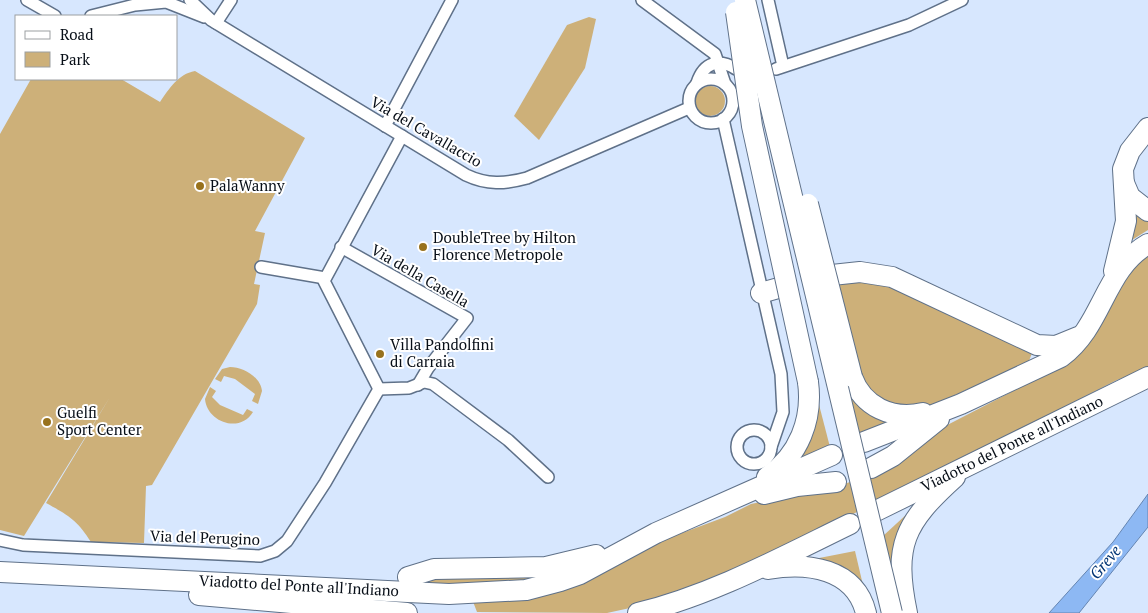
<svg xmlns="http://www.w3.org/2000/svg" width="1148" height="613" viewBox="0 0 1148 613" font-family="'PT Serif',serif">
	<rect width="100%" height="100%" fill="#d7e7fe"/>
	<g fill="#cdb079">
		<path d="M589 17 596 19 585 68 539 140 514 116 567 25Z"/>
		<path d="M195 71 305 138 255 231 265 233 254 284 260 285 257 304 152 485 146 486 144 543 91 542C77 520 68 515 46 503L110 397 24 536 0 530V134L31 79H121L160 102C169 89 178 74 195 71Z"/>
		<circle cx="710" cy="101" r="15"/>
		<path d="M1134 212 1148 221V230L1132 240Z"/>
		<path d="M1148 249V368L1117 380 796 543 695 586 630 608 607 613 477 612 472 599 615 558 725 517 751 504 841 485 871 475 924 437 1040 377 1112 296Z"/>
		<path d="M833 282H886L1032 353 1029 361C1004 371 926 413 904 411 892 409 877 396 866 391Z"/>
		<path d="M230 367C243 367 261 377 262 391L258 404 252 401 255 394 235 379 224 376 221 382 215 379 222 369Z"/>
		<path d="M210 387 216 391 212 397 220 405 243 415 247 409 253 412C240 434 207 422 205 399Z"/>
		<path d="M849 389 902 422 860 439Z"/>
		<path d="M816 393 831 451 789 469Z"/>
		<path d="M921 501 895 585 883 536Z"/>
		<path d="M855 551 866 598 809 560Z"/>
		<path d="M541 574 542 579 477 586 409 583 428 577Z"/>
	</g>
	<path fill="#8db8f3" stroke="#6585b1" d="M1148 494V527L1079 613H1049L1113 542Z"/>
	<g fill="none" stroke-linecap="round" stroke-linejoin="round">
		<g stroke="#5f7189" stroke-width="14">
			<g id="street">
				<path d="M27 0 55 16"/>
				<path d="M190 0 211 20 466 175C487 185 505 184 527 178L689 108"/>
				<path d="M642 0 715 54 725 84"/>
				<path d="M768 0 783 66"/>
				<path d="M91 16 135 5 166 2 204 17"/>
				<path d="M216 23 231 0"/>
				<path d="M776 69 909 25 962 0"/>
				<circle cx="711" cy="101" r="22"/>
				<path d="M697 83C704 62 719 58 736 69"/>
				<path d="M723 119 781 374 783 412 771 447"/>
				<path d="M385 126 452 0"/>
				<path d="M341 247 467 318 428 368 418 385"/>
				<path d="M261 267 325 278"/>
				<path d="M379 389 324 281 402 136"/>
				<path d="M379 389 409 388 424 382 433 384 508 440 548 477"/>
				<circle cx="754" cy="447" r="17"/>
				<path d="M0 540 23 545 260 556 275 551 287 541 325 483 379 389"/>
			</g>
		</g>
		<g stroke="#5f7189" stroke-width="22">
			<g id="highway">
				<path d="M1124 183 1130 197 1148 211"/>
				<path d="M1114 271 1126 221 1123 169 1130 151 1148 128"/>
				<path d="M832 275 860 272 892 277 1037 345 1056 346 1078 337"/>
				<path d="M761 293 782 287"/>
				<path d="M852 377C863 407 892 420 923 413"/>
				<path d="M864 442 961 404 1061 357C1104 325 1103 270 1148 244"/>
				<path d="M871 468 893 456 939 419"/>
				<path d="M767 477C799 456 813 419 808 382"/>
				<path d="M764 494 797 486 836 482"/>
				<path d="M876 511 1148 377"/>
				<path d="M768 569C807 562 855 568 866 613"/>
				<path d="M0 572 449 594 526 590 560 581 580 574 656 533 832 455"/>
				<path d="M408 577 434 569 546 567 596 555"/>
				<path d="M199 595 407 613"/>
				<path d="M638 613C712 595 782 557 850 524"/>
				<path d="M907 613C893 545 904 523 955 477"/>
			</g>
		</g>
		<use href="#street" stroke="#fff" stroke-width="11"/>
		<use href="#highway" stroke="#fff" stroke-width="20"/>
		<g stroke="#5f7189" stroke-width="22" stroke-linecap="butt">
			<g id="highway-bridge">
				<path d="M745 0 892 613"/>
				<path d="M736 12 752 126 808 382"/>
				<path d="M808 204 852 377"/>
			</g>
		</g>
		<use href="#highway-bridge" stroke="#fff" stroke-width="20"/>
	</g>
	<g fill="#98721d" stroke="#fff" stroke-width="2">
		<circle cx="200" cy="186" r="5"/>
		<circle cx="423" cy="247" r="5"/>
		<circle cx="380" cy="354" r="5"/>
		<circle cx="47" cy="422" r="5"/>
	</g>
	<g text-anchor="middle" stroke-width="4" stroke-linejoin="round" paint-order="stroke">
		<g font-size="15" fill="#070e17" stroke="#fff">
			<text transform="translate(426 132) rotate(30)" y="5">Via del Cavallaccio</text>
			<text transform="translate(420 276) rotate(30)" y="5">Via della Casella</text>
			<text transform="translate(1012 444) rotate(-26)" y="5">Viadotto del Ponte all'Indiano</text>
			<text transform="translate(205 538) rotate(2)" y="5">Via del Perugino</text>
			<text transform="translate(299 586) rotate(3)" y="5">Viadotto del Ponte all'Indiano</text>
		</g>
		<g font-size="15" fill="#070e17" stroke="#fff" text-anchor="start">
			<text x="210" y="191">PalaWanny</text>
			<text x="433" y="243">DoubleTree by Hilton<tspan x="433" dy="17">Florence Metropole</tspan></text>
			<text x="390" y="350">Villa Pandolfini<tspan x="390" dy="17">di Carraia</tspan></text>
			<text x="57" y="418">Guelfi<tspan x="57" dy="17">Sport Center</tspan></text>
		</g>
		<g font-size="16" font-style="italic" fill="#003474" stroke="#fff">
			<text transform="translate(1105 562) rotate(-50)" y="6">Greve</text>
		</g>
	</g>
	<rect x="15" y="15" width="162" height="65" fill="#ffffff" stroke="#9c9fa2"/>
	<rect x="25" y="31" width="25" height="8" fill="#ffffff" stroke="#9c9fa2"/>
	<text x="60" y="40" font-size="15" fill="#070e17">Road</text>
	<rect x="25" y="52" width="25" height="15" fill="#cdb079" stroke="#9c9fa2"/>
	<text x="60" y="65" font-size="15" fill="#070e17">Park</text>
</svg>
